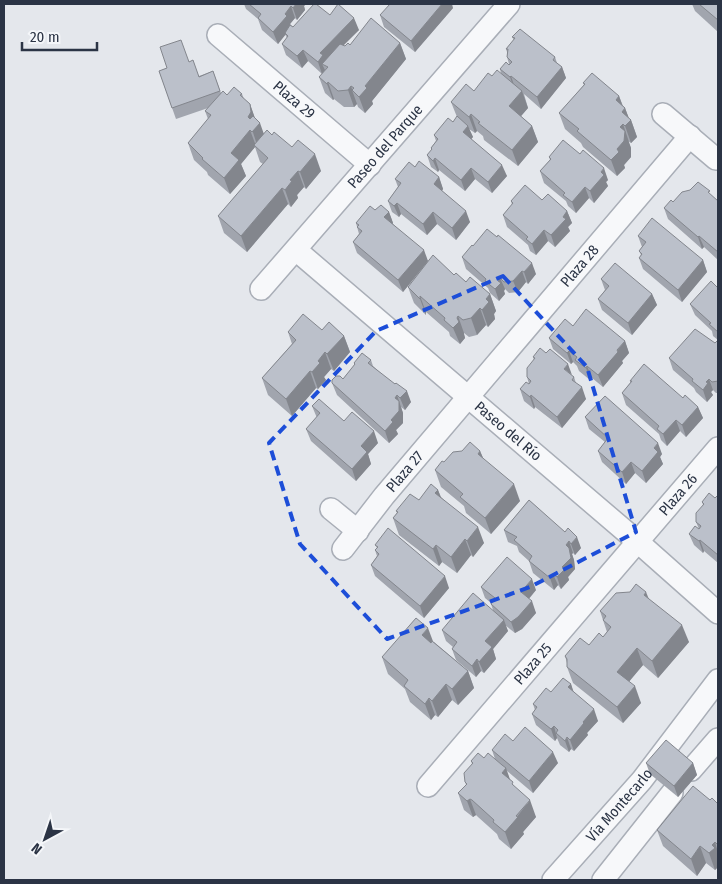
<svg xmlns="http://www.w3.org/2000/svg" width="722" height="884" viewBox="0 0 722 884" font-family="'Fira Sans Condensed',sans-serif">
	<rect width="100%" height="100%" fill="#e4e7ec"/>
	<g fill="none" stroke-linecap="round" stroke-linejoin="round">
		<g stroke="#a9aeb7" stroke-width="24">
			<g id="street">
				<path id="s1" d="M218 35 370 165"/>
				<path d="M663 114 716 159"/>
				<path id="s2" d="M296 250 638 542 718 613"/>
				<path id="s3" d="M261 289 509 4"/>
				<path d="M331 509 358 531"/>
				<path id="s4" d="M343 549 384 496 690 136"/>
				<path d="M691 770 718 739"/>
				<path id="s5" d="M428 786 718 448"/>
				<path id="s6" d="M553 880 642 780 718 680"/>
				<path d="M603 880 672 793"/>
			</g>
		</g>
		<use href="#street" stroke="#f7f8fa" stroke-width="21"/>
	</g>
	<g fill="#a1a5ae">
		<path d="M244 4H306L304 6 305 10 297 20 295 18 290 24 293 27 330 15 359 30 343 45 345 46 350 45 400 43 406 59 372 101 373 104 365 113 358 107 357 104 354 107H344L334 99 333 100 325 93 319 77 322 74 308 61 302 68 286 55 282 44 287 38 285 34 278 44 262 30 258 19 246 9Z"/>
		<path d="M692 4H718V32L695 11Z"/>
		<path d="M453 8 415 52 384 27 380 15Z"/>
		<path d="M512 37 555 57 557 63 562 67 566 78 541 109 524 94 528 108 521 116 532 126 538 142 518 166 484 140 483 136 477 131 475 133 469 129 473 137 471 139 507 176 492 193 475 179 465 191 439 170 438 172 431 167 427 155 432 150 431 148 436 141 434 135 453 122 457 117 451 102 474 91 492 76 501 74 500 69 509 64 507 57V52L506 49 514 40Z"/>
		<path d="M189 62 199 76 213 71 221 93 227 95 242 94 244 99 250 104 255 119 264 134 272 135 321 171 306 189 304 187 297 195 298 198 291 207 288 204 247 252 224 233 218 216 263 164 260 162 255 147 241 164 246 176 230 194 208 175 207 172 194 160 188 143 208 119 205 111 208 108 176 119 159 71Z"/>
		<path d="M583 83 619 96 623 106 625 108 629 119 631 120 637 137 631 143 628 141 631 148V157L624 165 625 168 617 176 583 147 581 143 565 129 559 113 584 85Z"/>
		<path d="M549 157 608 180 606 182 608 186 594 203 589 198 576 213 568 206 566 201 544 183 540 171 550 160Z"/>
		<path d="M415 167 439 177 443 189 442 191 470 222 456 240 437 224 427 235 401 214 399 217 392 212 388 201 398 187 395 179Z"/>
		<path d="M711 195 718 201V260L704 247 702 249 668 219 664 208 673 202Z"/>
		<path d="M542 200 567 211 572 223 568 227 570 231 555 247 548 241 536 255 530 251 528 245 507 227 503 215 512 205 511 201Z"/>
		<path d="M375 210 389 212 393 223V224L428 261 490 294 496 311 494 314 495 319 488 327 486 325 477 335 469 337 464 333V334L465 338 460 344 450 336 449 332 426 312V315L414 303 408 287 423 267 403 292 357 253 353 242 359 234 356 223Z"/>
		<path d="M638 236 703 260 707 272 682 302 643 269 639 258 641 255 639 251 642 247Z"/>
		<path d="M462 257 536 274 528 284 526 282 518 292 509 293 505 289 504 291 505 294 499 301 490 293 488 288 466 269Z"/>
		<path d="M601 279 652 294 657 305 632 335 602 310 598 299 605 290Z"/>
		<path d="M718 288V340L713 336 712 331 695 315 690 304Z"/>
		<path d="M573 326 625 341 629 353 622 361 623 363 603 387 592 378 590 380 579 371 577 366 573 362 571 364 553 349 549 338Z"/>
		<path d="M322 330 344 336 350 352 334 371 331 369 324 377 326 380 318 389 316 388 292 416 268 395 262 378 292 344 288 332Z"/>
		<path d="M718 340V393H716L713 390 711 392 713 395 707 402 696 392 694 388 673 370 669 358 715 343Z"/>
		<path d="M533 357 574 377 576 383 586 399 562 428 535 407 534 409 524 401 520 389 529 384 527 377 534 360Z"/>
		<path d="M371 360 373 366 411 402 405 410 401 407 403 413V423L396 430 398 434 389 443 337 395 332 383 343 379 355 365 354 363Z"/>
		<path d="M630 381 683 398 698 407 703 418 686 437 680 431 667 446 661 440 659 434 626 405 622 393 630 383Z"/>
		<path d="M312 406 344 421 378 443 368 454 371 464 356 481 311 441 306 429 317 418Z"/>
		<path d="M585 417 662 454 660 457 663 464 646 483 635 473 626 484 602 462 598 451 605 442 589 429Z"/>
		<path d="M480 451 483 458 520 501 491 534 466 513 464 506 441 487 435 470 444 462Z"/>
		<path d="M438 490 441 497 484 543 473 557 471 555 457 573 442 562 439 566 399 535 393 518 397 513 396 511 419 500Z"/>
		<path d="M718 495V563L704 551 703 553 694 545 689 534 699 529 696 522 703 505 702 502 715 498Z"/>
		<path d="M529 500 581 548 575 555 573 553 572 554 574 560 575 569 568 577 569 580 561 589 558 585 554 590 533 573 529 561 519 552 517 546 508 542 504 530Z"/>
		<path d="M375 545 449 588 424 618 375 576 371 565 377 556 375 550 377 548Z"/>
		<path d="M481 587 536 590 529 599 536 613 522 629 515 633 505 625 508 631 493 649 496 659 484 673 481 671 476 677 456 660 452 649 453 647 446 641 442 630 493 610 491 604V603L485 598Z"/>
		<path d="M649 599 689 642 658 678 643 665 629 681 641 703 623 723 573 683 567 667V663L565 656 589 645 603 637 607 632 600 611Z"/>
		<path d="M434 642 468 671 474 688 458 705 452 700 438 717 435 715 431 720 410 702 405 689 388 674 382 657Z"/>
		<path d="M571 684 573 692 598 721 587 733 588 735 574 751 571 749 569 752 560 745 557 738 555 741 536 725 532 714 535 710 533 704 551 692Z"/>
		<path d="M513 741 558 763 533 793 506 770 509 779 536 817 523 832 524 834 511 849 499 839 497 834 478 817 476 815 473 817 464 810 458 793 466 785 465 782 472 764 471 761 484 758 495 759 492 750Z"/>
		<path d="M646 763H693L697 775 678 797 650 774Z"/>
		<path d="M710 800 718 804V867L715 870 706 863 697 876 663 846 657 830Z"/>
	</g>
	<g fill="#83868d">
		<path d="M296 4H306L304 6 305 10 297 20 293 8Z"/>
		<path d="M442 4H452L453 8 415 52 411 41Z"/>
		<path d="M291 6 295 18 290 24 291 28 278 44 273 32 285 14Z"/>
		<path d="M354 18 359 30 326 63 322 64 325 70 322 74 318 62 320 53Z"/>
		<path d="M400 43 406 59 372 101 373 104 365 113 359 97 365 86Z"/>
		<path d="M303 50 308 61 302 68 297 56Z"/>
		<path d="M562 67 566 78 541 109 537 97Z"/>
		<path d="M511 76 515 88 514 89 510 77Z"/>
		<path d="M328 82 334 99 333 100 327 84Z"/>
		<path d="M351 86 353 92 352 90 357 104 354 107 348 90Z"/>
		<path d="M522 91 528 108 515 123 509 106Z"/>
		<path d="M619 96 624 110 625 108 630 121 631 120 637 137 631 143 616 100Z"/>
		<path d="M250 104 256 121 260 123 266 140 258 148 248 117Z"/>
		<path d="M471 114 477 131 475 133 469 117Z"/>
		<path d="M623 124 631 148V157L624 165 625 168 617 176 611 160 617 149 620 127Z"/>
		<path d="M468 126 473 137 467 144 463 132Z"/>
		<path d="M532 126 538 142 518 166 512 150Z"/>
		<path d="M250 130 256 146 254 145 255 147 241 164 246 176 230 194 224 178 231 153Z"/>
		<path d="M315 154 321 171 306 189 300 172Z"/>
		<path d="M435 158 439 170 438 172 433 161Z"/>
		<path d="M502 165 507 176 492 193 488 182Z"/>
		<path d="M471 168 475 179 465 191 461 180Z"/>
		<path d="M604 168 608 180 606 182 608 186 594 203 590 191 601 172Z"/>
		<path d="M298 171 304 187 297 195 298 198 291 207 285 190 290 180Z"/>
		<path d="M439 177 443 189 438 196 434 184Z"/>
		<path d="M585 187 589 198 576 213 572 202Z"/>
		<path d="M282 188 288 204 247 252 241 236Z"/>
		<path d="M397 203 401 214 399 217 394 206Z"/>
		<path d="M466 211 470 222 456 240 452 228Z"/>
		<path d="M567 211 572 223 568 227 570 231 555 247 551 235Z"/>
		<path d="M389 212 393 223 389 229 384 217Z"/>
		<path d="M433 212 437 224 427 235 423 224Z"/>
		<path d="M544 230 548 241 536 255 532 244Z"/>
		<path d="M699 236 704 247 702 249 698 237Z"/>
		<path d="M424 250 428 261 403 292 398 280Z"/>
		<path d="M703 260 707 272 682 302 678 290Z"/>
		<path d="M532 263 536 274 528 284 524 272Z"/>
		<path d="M522 271 526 282 518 292 513 281Z"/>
		<path d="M500 278 505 289 504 291 505 294 499 301 495 289 498 281Z"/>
		<path d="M490 294 496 311 494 314 495 319 488 327 482 310 486 299Z"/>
		<path d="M652 294 657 305 632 335 628 323Z"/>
		<path d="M420 296 426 312V315L420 299Z"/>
		<path d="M480 308 486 325 477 335 471 318Z"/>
		<path d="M458 316 464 333V334L465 338 460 344 453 328 457 318Z"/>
		<path d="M344 336 350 352 334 371 327 354Z"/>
		<path d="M625 341 629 353 622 361 623 363 603 387 598 375Z"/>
		<path d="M569 351 573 362 571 364 567 353Z"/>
		<path d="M325 352 331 369 324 377 326 380 318 389 312 372 318 361Z"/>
		<path d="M568 364 572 375 564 369Z"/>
		<path d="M587 366 592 378 590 380 586 368Z"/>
		<path d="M310 371 316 388 292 416 286 399Z"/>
		<path d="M709 379 713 390 711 392 713 395 707 402 703 390 706 382Z"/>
		<path d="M582 387 586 399 562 428 557 417Z"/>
		<path d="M407 391 411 402 405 410 400 398Z"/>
		<path d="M397 395 403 413V423L396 430 398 434 389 443 385 431 391 420 395 398Z"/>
		<path d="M531 395 535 407 534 409 530 397Z"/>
		<path d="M698 407 703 418 686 437 682 425Z"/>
		<path d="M676 420 680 431 667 446 663 434Z"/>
		<path d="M374 431 378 443 368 454 371 464 356 481 352 469 361 446Z"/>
		<path d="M658 443 662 454 660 457 663 464 646 483 642 471 654 448Z"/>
		<path d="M480 451 487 467 478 454Z"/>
		<path d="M631 462 635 473 626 484 622 472Z"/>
		<path d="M514 484 520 501 491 534 485 518Z"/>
		<path d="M438 490 444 506 435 493Z"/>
		<path d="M478 527 484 543 473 557 467 541Z"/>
		<path d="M577 537 581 548 575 555 571 544Z"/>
		<path d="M465 539 471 555 457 573 451 557Z"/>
		<path d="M700 540 704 551 703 553 699 541Z"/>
		<path d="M569 541 573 553 572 554 574 560 575 569 568 577 569 580 561 589 557 577 562 567 566 545Z"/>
		<path d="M436 545 442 562 439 566 433 549Z"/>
		<path d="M553 574 558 585 554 590 550 578Z"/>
		<path d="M445 576 449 588 424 618 420 606Z"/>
		<path d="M532 579 536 590 525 603 521 592Z"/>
		<path d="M646 592 653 609 644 595Z"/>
		<path d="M532 601 536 613 522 629 515 633 511 622Z"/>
		<path d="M504 620 508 631 493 649 496 659 484 673 479 662 485 641Z"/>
		<path d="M682 625 689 642 658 678 652 661Z"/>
		<path d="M428 628 434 644 428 652 422 635Z"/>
		<path d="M637 648 643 665 623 689 617 672Z"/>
		<path d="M477 659 481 671 476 677 472 666Z"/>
		<path d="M468 671 474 688 458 705 452 689Z"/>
		<path d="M446 684 452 700 438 717 432 701Z"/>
		<path d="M571 684 575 696 568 687Z"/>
		<path d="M635 686 641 703 623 723 617 707Z"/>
		<path d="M429 698 435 715 431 720 425 704Z"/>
		<path d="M594 709 598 721 587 733 588 735 574 751 570 740 583 722Z"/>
		<path d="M554 726 557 738 555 741 551 729Z"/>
		<path d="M567 737 571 749 569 752 565 741Z"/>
		<path d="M553 752 558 763 533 793 529 781Z"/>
		<path d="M693 763 697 775 678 797 674 786Z"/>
		<path d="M506 768 512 785 502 773Z"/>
		<path d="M470 799 476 815 473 817 467 801Z"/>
		<path d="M530 800 536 817 523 832 524 834 511 849 505 832Z"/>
		<path d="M715 842 718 852V867L715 870 709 853 712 845Z"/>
		<path d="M700 846 706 863 697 876 691 859Z"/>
	</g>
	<g fill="#bbc0ca" stroke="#83868d">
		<path d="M249 4H296L293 8 291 6 285 14 287 16 273 32 258 18 261 14Z"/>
		<path d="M314 4H316L330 15 338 4 354 18 320 53 323 55 318 62 303 50 297 56 282 44 288 36 285 33 290 25 293 27Z"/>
		<path d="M390 4H442L411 41 380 15Z"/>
		<path d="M699 4H718V20Z"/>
		<path d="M371 18 400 43 365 86 367 88 359 97 352 90 354 88 351 86 348 90 338 91 328 82 327 84 319 77 328 67 322 64 340 44 345 46 348 43 350 45Z"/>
		<path d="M520 29 555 57 553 60 562 67 537 97 511 76 510 77 500 69 506 62 509 65 512 62 507 57 508 49H506L515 38 512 37Z"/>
		<path d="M181 40 189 62 193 60 199 77 213 71 220 91 172 108 159 71 167 68 160 47Z"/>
		<path d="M497 70 522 91 509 106 532 126 512 150 478 123 480 122 471 114 469 117 451 102 466 84 474 91 488 73 492 76Z"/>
		<path d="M592 73 619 96 616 100 625 108 622 112 631 120 625 126 623 124 620 127 625 131 624 141 617 149 619 152 611 160 577 131 579 129 559 113 585 84 583 83Z"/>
		<path d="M234 87 242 94 240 95 250 104 251 112 248 117 250 119 253 116 260 123 252 132 250 130 231 153 239 160 224 178 202 159 203 158 188 143 211 115 205 111 223 91 227 95Z"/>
		<path d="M457 116 468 126 463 132 502 165 488 182 471 168 461 180 435 158 433 161 427 155 432 149 431 148 438 139 434 135 448 118 453 122Z"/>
		<path d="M267 130 272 135 274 132 292 147 298 140 315 154 300 172 298 171 290 180 292 181 285 190 282 188 241 236 218 216 268 158 254 145Z"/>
		<path d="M563 140 580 154 583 150 604 168 601 172 604 175 590 191 585 187 572 202 563 195 565 193 540 171 551 159 549 157Z"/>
		<path d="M419 161 439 177 434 184 466 211 452 228 433 212 423 224 397 203 394 206 388 201 401 183 395 179 409 162 415 167Z"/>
		<path d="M698 182 710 191 708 192 718 201V252L699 236 698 237 664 208 671 200 673 202 682 192 690 190Z"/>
		<path d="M525 185 542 200 548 194 567 211 563 217 566 219 551 235 544 230 532 244 526 239 528 237 503 215 513 203 511 201Z"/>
		<path d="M381 205 389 212 384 217 424 250 398 280 353 242 362 231 357 227 359 225 356 223 370 206 375 210Z"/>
		<path d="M652 218 703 260 678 290 639 258 642 254 639 251 646 242 638 236Z"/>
		<path d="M487 229 497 237 498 235 532 263 524 272 522 271 513 281 504 282 500 278 498 281 501 283 495 289 485 281 486 279 462 257 472 245 473 246Z"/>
		<path d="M433 255 454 275 456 273 466 282 470 277 490 294 486 299 489 302 482 310 480 308 471 318 463 320 458 316 457 318 459 322 453 328 444 320 445 318 420 296V299L408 287Z"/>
		<path d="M615 263 652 294 628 323 598 299 609 286 601 279Z"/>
		<path d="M711 281 718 288V332L709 324 711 323 690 304Z"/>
		<path d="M586 309 625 341 617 350 618 352 598 375 587 366 586 368 575 360 577 357 569 351 567 353 549 338 565 319 573 326Z"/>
		<path d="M303 314 322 330 329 322 344 336 327 354 325 352 318 361 320 363 312 372 310 371 286 399 262 378 296 340 288 332Z"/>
		<path d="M695 329 715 343 718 340V381L712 382 709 379 706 382 708 383 703 390 692 381 693 379 669 358Z"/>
		<path d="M540 348 546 353 550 349 568 364 564 369 574 377 572 380 582 387 557 417 531 395 530 397 520 389 526 382 529 384 531 381 527 377V368L535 358 533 357Z"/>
		<path d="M362 353 371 360 368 363 395 384 396 383 407 391 400 398 397 395 395 398 399 401V411L391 420 393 422 385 431 332 383V380L336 376H340L343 379 355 364 354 363Z"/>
		<path d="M644 364 683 398 685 395 698 407 682 425 676 420 663 434 657 429 659 426 622 393 632 381H630Z"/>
		<path d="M605 396 658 443 654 448 658 452 642 471 631 462 622 472 598 451 608 438 585 417Z"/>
		<path d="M319 399 344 421 352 412 374 431 361 446 367 452 352 469 306 429 320 413 312 406Z"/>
		<path d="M470 442 480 451 478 454 514 484 485 518 460 497 463 494 435 470 442 461 444 462 453 452 462 451Z"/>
		<path d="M431 484 438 490 435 493 478 527 467 541 465 539 451 557 436 545 433 549 393 518 398 512 396 511 410 494 419 500Z"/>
		<path d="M709 493 715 498 718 495V555L700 540 699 541 689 534 695 526 699 529 701 526 696 522V513L704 504 702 502Z"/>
		<path d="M529 500 565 532 568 528 577 537 571 544 569 541 566 545 569 548 571 558 562 567 565 569 557 577 553 574 550 578 529 561 532 556 514 540 517 537 504 530Z"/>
		<path d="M388 528 445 576 420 606 371 565 379 554 375 550 378 547 375 545Z"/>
		<path d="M507 557 532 579 521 592 532 601 518 617 511 622 491 604 495 598 481 587Z"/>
		<path d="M636 584 646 592 644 595 682 625 652 661 637 648 617 672 635 686 617 707 567 667V659L565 656 580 638 589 645 599 633 603 637 611 627 603 620 606 616 600 611 616 593 630 592Z"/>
		<path d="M473 593 504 620 485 641 492 647 479 662 477 659 472 666 452 649 457 642 442 630Z"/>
		<path d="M416 618 428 628 422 635 431 643 432 641 468 671 452 689 446 684 432 701 429 698 425 704 404 686 408 680 382 657Z"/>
		<path d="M563 678 571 684 568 687 594 709 583 722 584 723 570 740 567 737 565 741 556 733 558 730 554 726 551 729 532 714 537 707 533 704 546 688 551 692Z"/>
		<path d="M525 727 553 752 529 781 492 750 505 734 513 741Z"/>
		<path d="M666 740 693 763 674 786 646 763Z"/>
		<path d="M478 753 484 758 488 753 502 765 506 768 502 773 513 782 512 784 530 800 516 816 518 817 505 832 493 822 494 820 472 800 470 799 467 801 458 793 467 784 465 782 464 773 473 763 471 761Z"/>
		<path d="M693 786 710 800 712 798 718 804V845L715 842 712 845 715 848 709 853 700 846 691 859 657 830Z"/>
	</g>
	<path fill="none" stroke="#1d4ed8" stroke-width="4" stroke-dasharray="10 6" stroke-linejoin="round" d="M503 276 587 367 636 532 530 587 387 639 300 544 269 443 376 331Z"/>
	<g text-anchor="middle" stroke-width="4" stroke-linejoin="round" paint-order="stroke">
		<g font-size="15" fill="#2b3445" stroke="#f4f6f9">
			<text dy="5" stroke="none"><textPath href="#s1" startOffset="100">Plaza 29</textPath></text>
			<text dy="5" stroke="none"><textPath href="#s3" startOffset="189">Paseo del Parque</textPath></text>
			<text dy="5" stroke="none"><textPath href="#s4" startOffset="369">Plaza 28</textPath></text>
			<text dy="5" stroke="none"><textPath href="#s2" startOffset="279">Paseo del Río</textPath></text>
			<text dy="5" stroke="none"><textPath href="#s4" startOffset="99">Plaza 27</textPath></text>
			<text dy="5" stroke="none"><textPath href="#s5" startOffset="384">Plaza 26</textPath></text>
			<text dy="5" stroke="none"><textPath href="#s5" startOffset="161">Plaza 25</textPath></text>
			<text dy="5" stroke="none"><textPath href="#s6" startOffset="100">Vía Montecarlo</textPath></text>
		</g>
	</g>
	<rect width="722" height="884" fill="none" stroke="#2b3445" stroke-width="10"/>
	<g transform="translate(45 839) rotate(220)" stroke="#f4f6f9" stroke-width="4" paint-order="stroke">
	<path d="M0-4L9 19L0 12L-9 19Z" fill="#2b3445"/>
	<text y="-8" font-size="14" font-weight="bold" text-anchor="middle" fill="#2b3445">N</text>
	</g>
	<path d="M22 42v8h75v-8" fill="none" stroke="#2b3445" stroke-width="2.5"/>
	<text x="30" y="42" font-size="15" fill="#2b3445" stroke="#f4f6f9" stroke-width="4" paint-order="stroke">20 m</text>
</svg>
